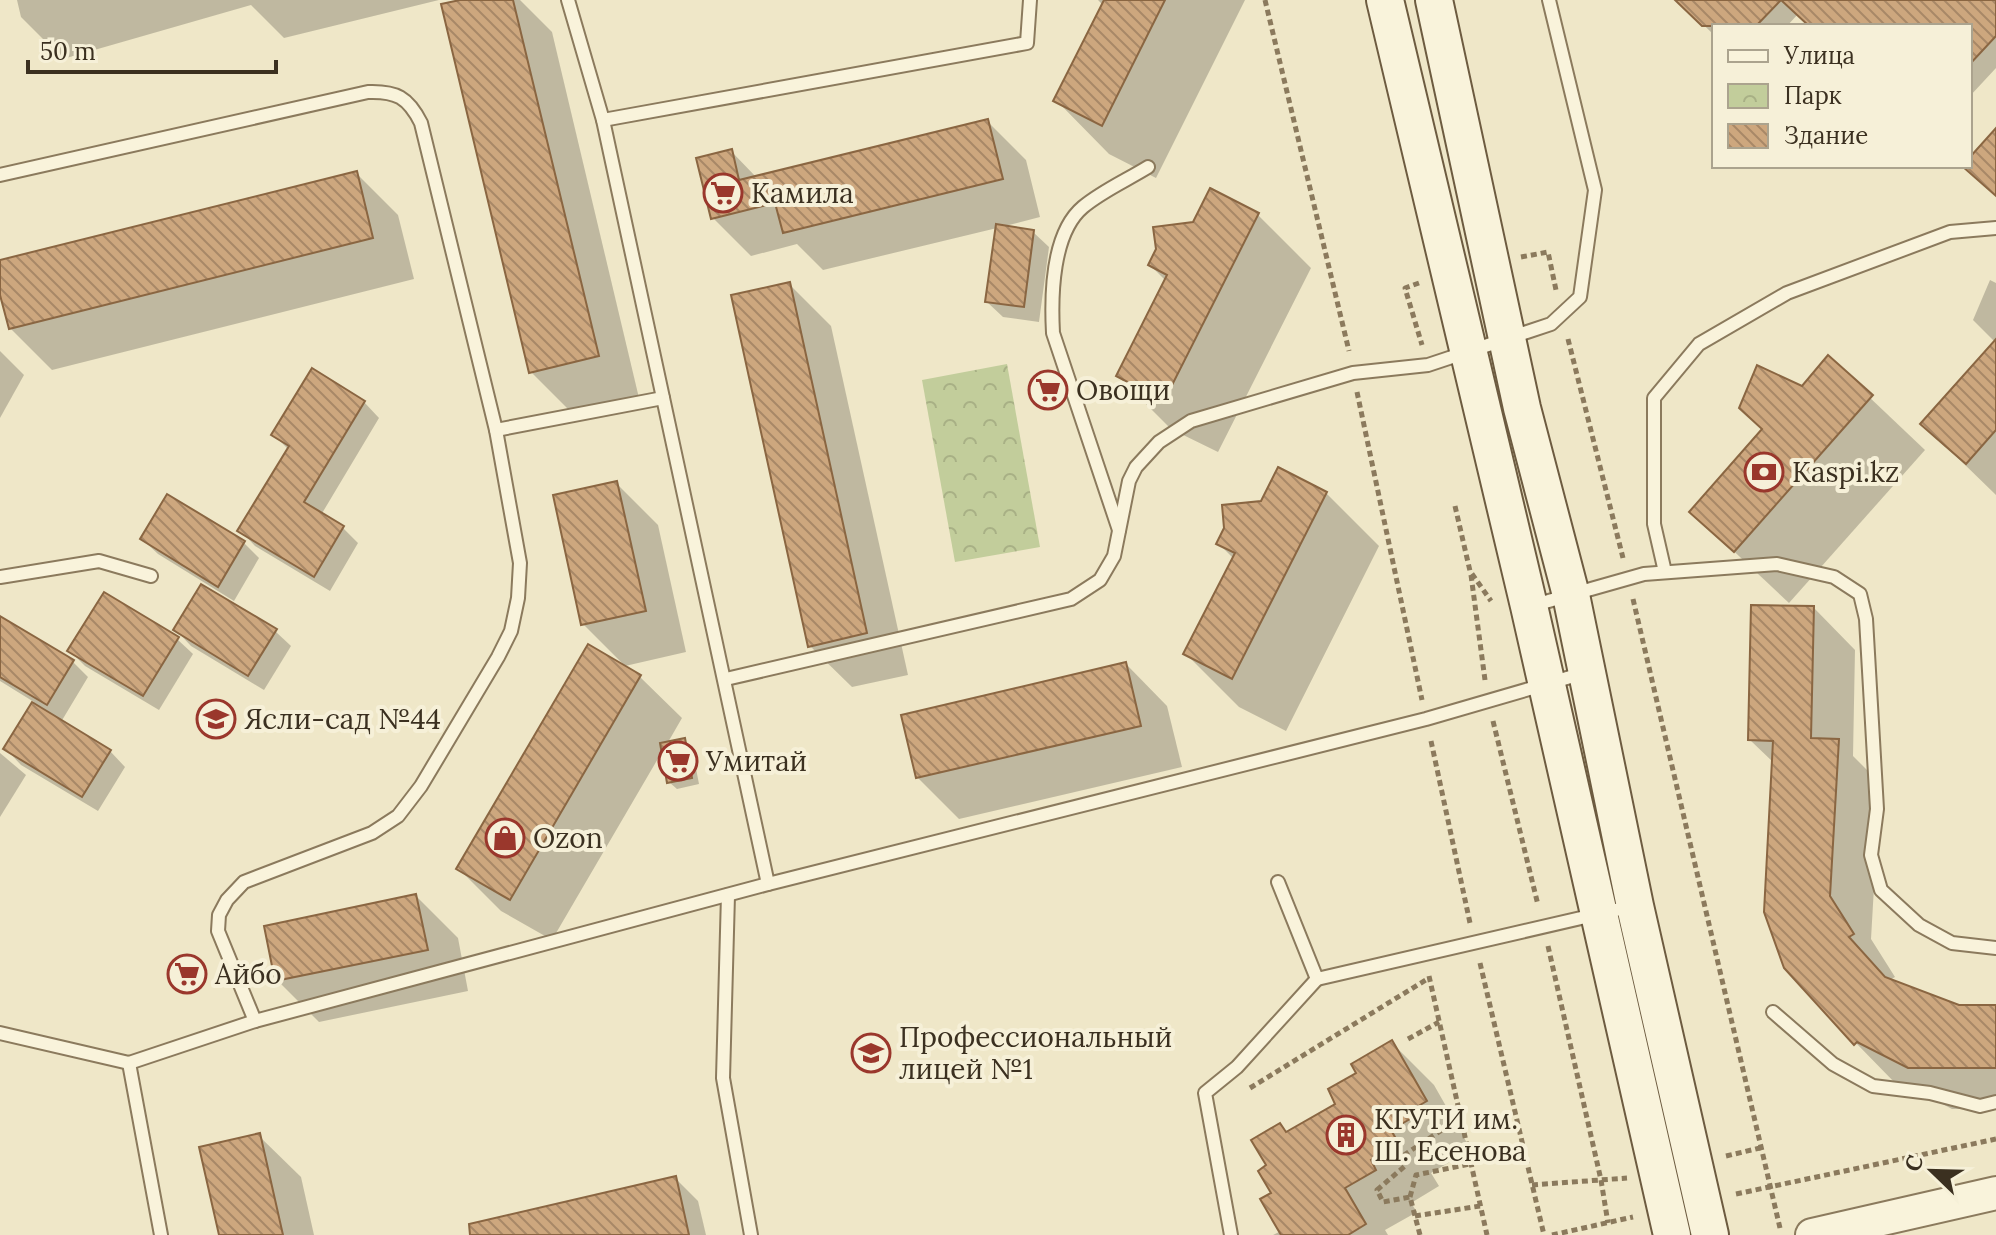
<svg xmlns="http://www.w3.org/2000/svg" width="1996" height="1235" viewBox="0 0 1996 1235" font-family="Lora,serif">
	<defs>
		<pattern id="park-crowns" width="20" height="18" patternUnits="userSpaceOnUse" patternTransform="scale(2)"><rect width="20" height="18" fill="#c2cd9b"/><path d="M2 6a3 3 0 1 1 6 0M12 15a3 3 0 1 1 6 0" fill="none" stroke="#a8b085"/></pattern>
		<pattern id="building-back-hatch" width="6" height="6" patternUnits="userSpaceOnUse" patternTransform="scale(2)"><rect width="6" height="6" fill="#cda77e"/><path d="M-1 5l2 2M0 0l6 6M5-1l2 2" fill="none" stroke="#a88867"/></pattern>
	</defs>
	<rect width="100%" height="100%" fill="#efe7c8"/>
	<path fill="url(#park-crowns)" d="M1007 364 1040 547 955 562 922 380Z"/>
	<g fill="#0003">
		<path d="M17 0H439L284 38 251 5 63 59 21 17Z"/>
		<path d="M468 0H520L552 32 639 398 573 414 531 372Z"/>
		<path d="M1098 0H1245L1156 178 1109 154 1056 100 1104 6Z"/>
		<path d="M1678 0H1996V68L1970 96V26H1811L1798 14 1787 26H1714V35Z"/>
		<path d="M988 122 1026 160 1040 217 1001 227 1033 232 1049 247 1039 322 1003 317 987 302 997 228 823 270 797 244 751 256 713 218 731 151 757 178Z"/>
		<path d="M356 173 398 215 414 279 52 370 10 328 0 287V262Z"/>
		<path d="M1258 215 1311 268 1218 452 1171 429 1118 376 1166 281 1150 265Z"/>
		<path d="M1990 280 1996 283V495L1923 424 1995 342 1973 320Z"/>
		<path d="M789 284 831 326 908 675 852 687 810 646Z"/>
		<path d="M0 351 24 375 0 418Z"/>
		<path d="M1828 358 1925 450 1789 603 1692 512Z"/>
		<path d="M364 402 379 418 321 515 343 528 358 543 330 591 255 546 240 530 289 450 274 435Z"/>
		<path d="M616 483 658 525 686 652 625 666 583 624Z"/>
		<path d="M1326 493 1379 546 1286 731 1239 707 1186 654 1234 559 1218 543Z"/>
		<path d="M142 539 244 543 259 558 234 601 158 554Z"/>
		<path d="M1814 608 1855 650 1853 756 1880 783 1871 939 1895 977 1888 981 1959 1007H1996V1109H1952L1900 1082 1897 1085 1856 1043 1774 763 1750 740Z"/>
		<path d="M0 618 73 662 88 677 61 722 110 751 125 767 98 811 21 765 6 749 34 702 0 681Z"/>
		<path d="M176 630 275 631 291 646 264 690 191 646Z"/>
		<path d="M177 639 193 654 159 710 85 666 70 651Z"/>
		<path d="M1126 664 1167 706 1182 767 959 819 917 777Z"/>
		<path d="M640 677 682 718 667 744 684 740 692 748 699 784 677 789 669 782 663 750 552 940 501 911 459 869Z"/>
		<path d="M0 753 26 775 0 817Z"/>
		<path d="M416 896 458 938 468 991 319 1022 277 980Z"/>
		<path d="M1392 1043 1434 1085 1467 1143 1454 1152 1457 1158 1431 1173 1439 1186 1411 1203 1417 1212 1385 1230 1388 1235H1273L1281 1231 1269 1166 1280 1125 1288 1133 1338 1104 1359 1074Z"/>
		<path d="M259 1136 301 1177 314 1235H221Z"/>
		<path d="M675 1178 698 1201 706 1235H481Z"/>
	</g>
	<g fill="url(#building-back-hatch)" stroke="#8a6642" stroke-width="2">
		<path d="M460 0H513L599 356 529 373 441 4Z"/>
		<path d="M1104 0H1165L1102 126 1053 101Z"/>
		<path d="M1675 0H1996V36L1970 64V26H1809L1781 0 1756 26H1702Z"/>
		<path d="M988 119 1003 179 783 233 775 203 711 219 696 158 732 149 739 180Z"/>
		<path d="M1996 128V196L1962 166H1970V157Z"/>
		<path d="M357 171 373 238 9 329 0 295V260Z"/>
		<path d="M1210 188 1259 213 1164 401 1116 376 1167 275 1148 265 1156 249 1153 227 1193 222Z"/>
		<path d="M996 224 1034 230 1024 307 985 302Z"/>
		<path d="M790 282 867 633 808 647 731 295Z"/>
		<path d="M1996 339V430L1966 464 1920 424Z"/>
		<path d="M1828 355 1873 395 1734 552 1689 512 1762 429 1739 408 1757 365 1802 386Z"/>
		<path d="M312 368 365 401 304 502 344 526 314 577 237 531 289 446 271 435Z"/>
		<path d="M1278 467 1327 492 1232 679 1183 654 1235 553 1216 544 1224 528 1222 505 1261 501Z"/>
		<path d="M617 481 646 611 581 625 553 495Z"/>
		<path d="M167 494 245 541 218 587 140 539Z"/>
		<path d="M201 584 277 629 248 676 173 630Z"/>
		<path d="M104 592 179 637 143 696 67 651Z"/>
		<path d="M1751 605 1814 606 1811 738 1839 739 1830 896 1854 934 1849 937 1885 977 1959 1005H1996V1068H1908L1857 1042 1854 1045 1784 968 1764 912 1773 741 1748 740Z"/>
		<path d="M0 616 74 660 47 705 0 677Z"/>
		<path d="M588 644 641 675 510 900 456 869Z"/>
		<path d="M1126 662 1141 726 916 778 901 715Z"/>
		<path d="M32 702 111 750 82 797 3 749Z"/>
		<path d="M685 738 692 778 667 783 660 743Z"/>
		<path d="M416 894 428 950 275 981 264 926Z"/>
		<path d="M1392 1040 1427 1101 1413 1109 1417 1115 1391 1130 1399 1144 1371 1160 1376 1170 1345 1188 1366 1224 1348 1235H1281L1260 1199 1271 1193 1258 1171 1266 1165 1251 1140 1280 1123 1286 1132 1335 1104 1328 1089 1356 1073 1351 1064Z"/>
		<path d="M260 1133 283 1235H219L199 1147Z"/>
		<path d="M676 1176 689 1235H470L469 1224Z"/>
	</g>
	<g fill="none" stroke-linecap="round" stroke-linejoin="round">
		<g stroke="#8b7a5d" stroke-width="16">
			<g id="service">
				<path d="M568 0 603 120 768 884"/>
				<path d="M603 120 1027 43 1030 0"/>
				<path d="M0 175 368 92C396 91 408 97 421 123L496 430 520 563 518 598 511 631 498 657 421 786 398 816 372 833 244 882 227 900 219 915 218 931 255 1021"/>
				<path d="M496 430 663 398"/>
				<path d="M1119 530 1053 333C1051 296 1052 233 1083 207 1102 191 1127 180 1148 167"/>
				<path d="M1665 572 1654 524V398L1699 344 1787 293 1950 232 1996 228"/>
				<path d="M0 577 99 561 151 576"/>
				<path d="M1531 606 1644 574 1777 564 1834 577 1860 594 1866 619 1877 809 1871 855 1881 890 1919 925 1952 943 1996 948"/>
				<path d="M726 679 1071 599 1100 580 1114 556 1129 481 1136 467 1159 442 1191 421 1353 373 1428 365 1551 324 1580 297 1595 190 1549 0"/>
				<path d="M1278 882 1317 979 1633 906"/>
				<path d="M728 895 723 1078 751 1235"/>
				<path d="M1773 1012 1833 1064 1873 1086 1930 1093 1980 1106 1996 1102"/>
				<path d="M0 1033 129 1063 255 1021 768 884 1426 719 1584 673"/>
				<path d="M129 1063 161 1235"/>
				<path d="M1231 1235 1205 1093 1237 1067 1317 979"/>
			</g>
		</g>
		<g stroke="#8b7a5d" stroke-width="36">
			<path id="tertiary" d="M1812 1235 1996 1193"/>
		</g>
		<g stroke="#6d5b40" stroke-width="40">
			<g id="secondary">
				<path d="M1385 0 1529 606 1672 1235"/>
				<path d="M1434 0 1522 408 1571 595 1635 906 1710 1235"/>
			</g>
		</g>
		<g stroke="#8b7a5d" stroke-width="5" stroke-dasharray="6 4" stroke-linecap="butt">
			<path d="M1265 0 1349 351"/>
			<path d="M1521 257 1548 252 1556 290"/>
			<path d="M1419 283 1405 288 1422 345"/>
			<path d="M1568 339 1623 558"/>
			<path d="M1357 392 1422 700"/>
			<path d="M1455 506 1470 571 1491 601"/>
			<path d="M1471 575 1485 680"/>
			<path d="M1633 599 1780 1228"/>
			<path d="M1493 721 1538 905"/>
			<path d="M1431 741 1470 923"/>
			<path d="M1548 946 1601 1180 1608 1223"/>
			<path d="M1480 963 1544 1235"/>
			<path d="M1429 976 1487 1235"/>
			<path d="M1408 1039 1439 1022"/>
			<path d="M1250 1088 1429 978"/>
			<path d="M1726 1156 1760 1148"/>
			<path d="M1532 1185 1627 1178"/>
			<path d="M1736 1194 1996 1139"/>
			<path d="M1410 1197 1416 1175 1470 1164"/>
			<path d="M1415 1216 1480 1206"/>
			<path d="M1420 1235 1410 1197 1383 1202 1377 1190 1405 1166 1401 1157 1460 1118"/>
			<path d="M1552 1235 1633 1217"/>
		</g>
		<use href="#service" stroke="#f9f3db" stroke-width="12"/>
		<use href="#tertiary" stroke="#f9f3db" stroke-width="32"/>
		<use href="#secondary" stroke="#f9f3db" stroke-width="36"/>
	</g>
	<defs>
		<g id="supermarket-ring" transform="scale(2)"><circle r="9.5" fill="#f6f0d8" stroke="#9a372c" stroke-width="1.5"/><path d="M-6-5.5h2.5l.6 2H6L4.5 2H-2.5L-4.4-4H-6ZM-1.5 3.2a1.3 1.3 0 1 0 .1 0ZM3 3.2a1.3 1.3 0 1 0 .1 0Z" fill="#9a372c"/></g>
		<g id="bank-ring" transform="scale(2)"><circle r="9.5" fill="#f6f0d8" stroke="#9a372c" stroke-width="1.5"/><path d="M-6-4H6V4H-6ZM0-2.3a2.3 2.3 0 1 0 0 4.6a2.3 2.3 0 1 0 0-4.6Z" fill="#9a372c"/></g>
		<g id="school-ring" transform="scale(2)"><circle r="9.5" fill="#f6f0d8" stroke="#9a372c" stroke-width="1.5"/><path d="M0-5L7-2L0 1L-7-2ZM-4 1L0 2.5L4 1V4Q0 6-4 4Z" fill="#9a372c"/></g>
		<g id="shop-ring" transform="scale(2)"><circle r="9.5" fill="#f6f0d8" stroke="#9a372c" stroke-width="1.5"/><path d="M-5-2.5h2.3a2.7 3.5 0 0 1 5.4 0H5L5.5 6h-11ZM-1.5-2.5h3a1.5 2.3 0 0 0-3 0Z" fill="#9a372c"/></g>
		<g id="building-ring" transform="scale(2)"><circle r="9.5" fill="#f6f0d8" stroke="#9a372c" stroke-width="1.5"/><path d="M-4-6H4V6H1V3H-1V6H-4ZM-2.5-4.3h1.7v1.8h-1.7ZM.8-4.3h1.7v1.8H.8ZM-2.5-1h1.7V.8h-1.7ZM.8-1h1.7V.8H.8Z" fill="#9a372c"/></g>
	</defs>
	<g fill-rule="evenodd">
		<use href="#supermarket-ring" x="723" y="193"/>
		<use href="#supermarket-ring" x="1048" y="390"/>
		<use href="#bank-ring" x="1764" y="472"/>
		<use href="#school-ring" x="216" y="719"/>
		<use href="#supermarket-ring" x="678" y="761"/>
		<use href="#shop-ring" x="505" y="838"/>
		<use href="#supermarket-ring" x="187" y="974"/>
		<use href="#school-ring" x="871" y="1053"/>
		<use href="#building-ring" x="1346" y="1135"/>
	</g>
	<g text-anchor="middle" stroke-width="8" stroke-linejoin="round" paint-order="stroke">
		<g font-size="28" fill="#3b3020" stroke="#f6f0d8" text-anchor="start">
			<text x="751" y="203">Камила</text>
			<text x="1076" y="400">Овощи</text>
			<text x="1792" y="482">Kaspi.kz</text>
			<text x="244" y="729">Ясли-сад №44</text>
			<text x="706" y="771">Умитай</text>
			<text x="533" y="848">Ozon</text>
			<text x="215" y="984">Айбо</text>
			<text x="899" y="1047">Профессиональный<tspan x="899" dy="32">лицей №1</tspan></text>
			<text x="1374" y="1129">КГУТИ им.<tspan x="1374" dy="32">Ш. Есенова</tspan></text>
		</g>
	</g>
	<rect x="1712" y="24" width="260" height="144" fill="#f6f0d8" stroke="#aba38e" stroke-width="2"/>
	<rect x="1728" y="50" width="40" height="12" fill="#f9f3db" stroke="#aba38e" stroke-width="2"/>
	<text x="1784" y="64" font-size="24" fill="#3b3020">Улица</text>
	<rect x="1728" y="84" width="40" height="24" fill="url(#park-crowns)" stroke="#aba38e" stroke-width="2"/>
	<text x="1784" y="104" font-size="24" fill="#3b3020">Парк</text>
	<rect x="1728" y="124" width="40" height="24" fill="url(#building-back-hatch)" stroke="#aba38e" stroke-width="2"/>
	<text x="1784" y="144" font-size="24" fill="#3b3020">Здание</text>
	<g transform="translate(1932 1171) rotate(293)" stroke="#f6f0d8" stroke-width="6" paint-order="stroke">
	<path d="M0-6L14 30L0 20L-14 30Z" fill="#3b3020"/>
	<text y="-12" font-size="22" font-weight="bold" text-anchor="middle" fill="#3b3020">С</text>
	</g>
	<path d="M28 60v12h248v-12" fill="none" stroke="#3b3020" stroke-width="4"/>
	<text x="40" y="60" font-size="24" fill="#3b3020" stroke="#f6f0d8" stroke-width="6" paint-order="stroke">50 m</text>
</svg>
